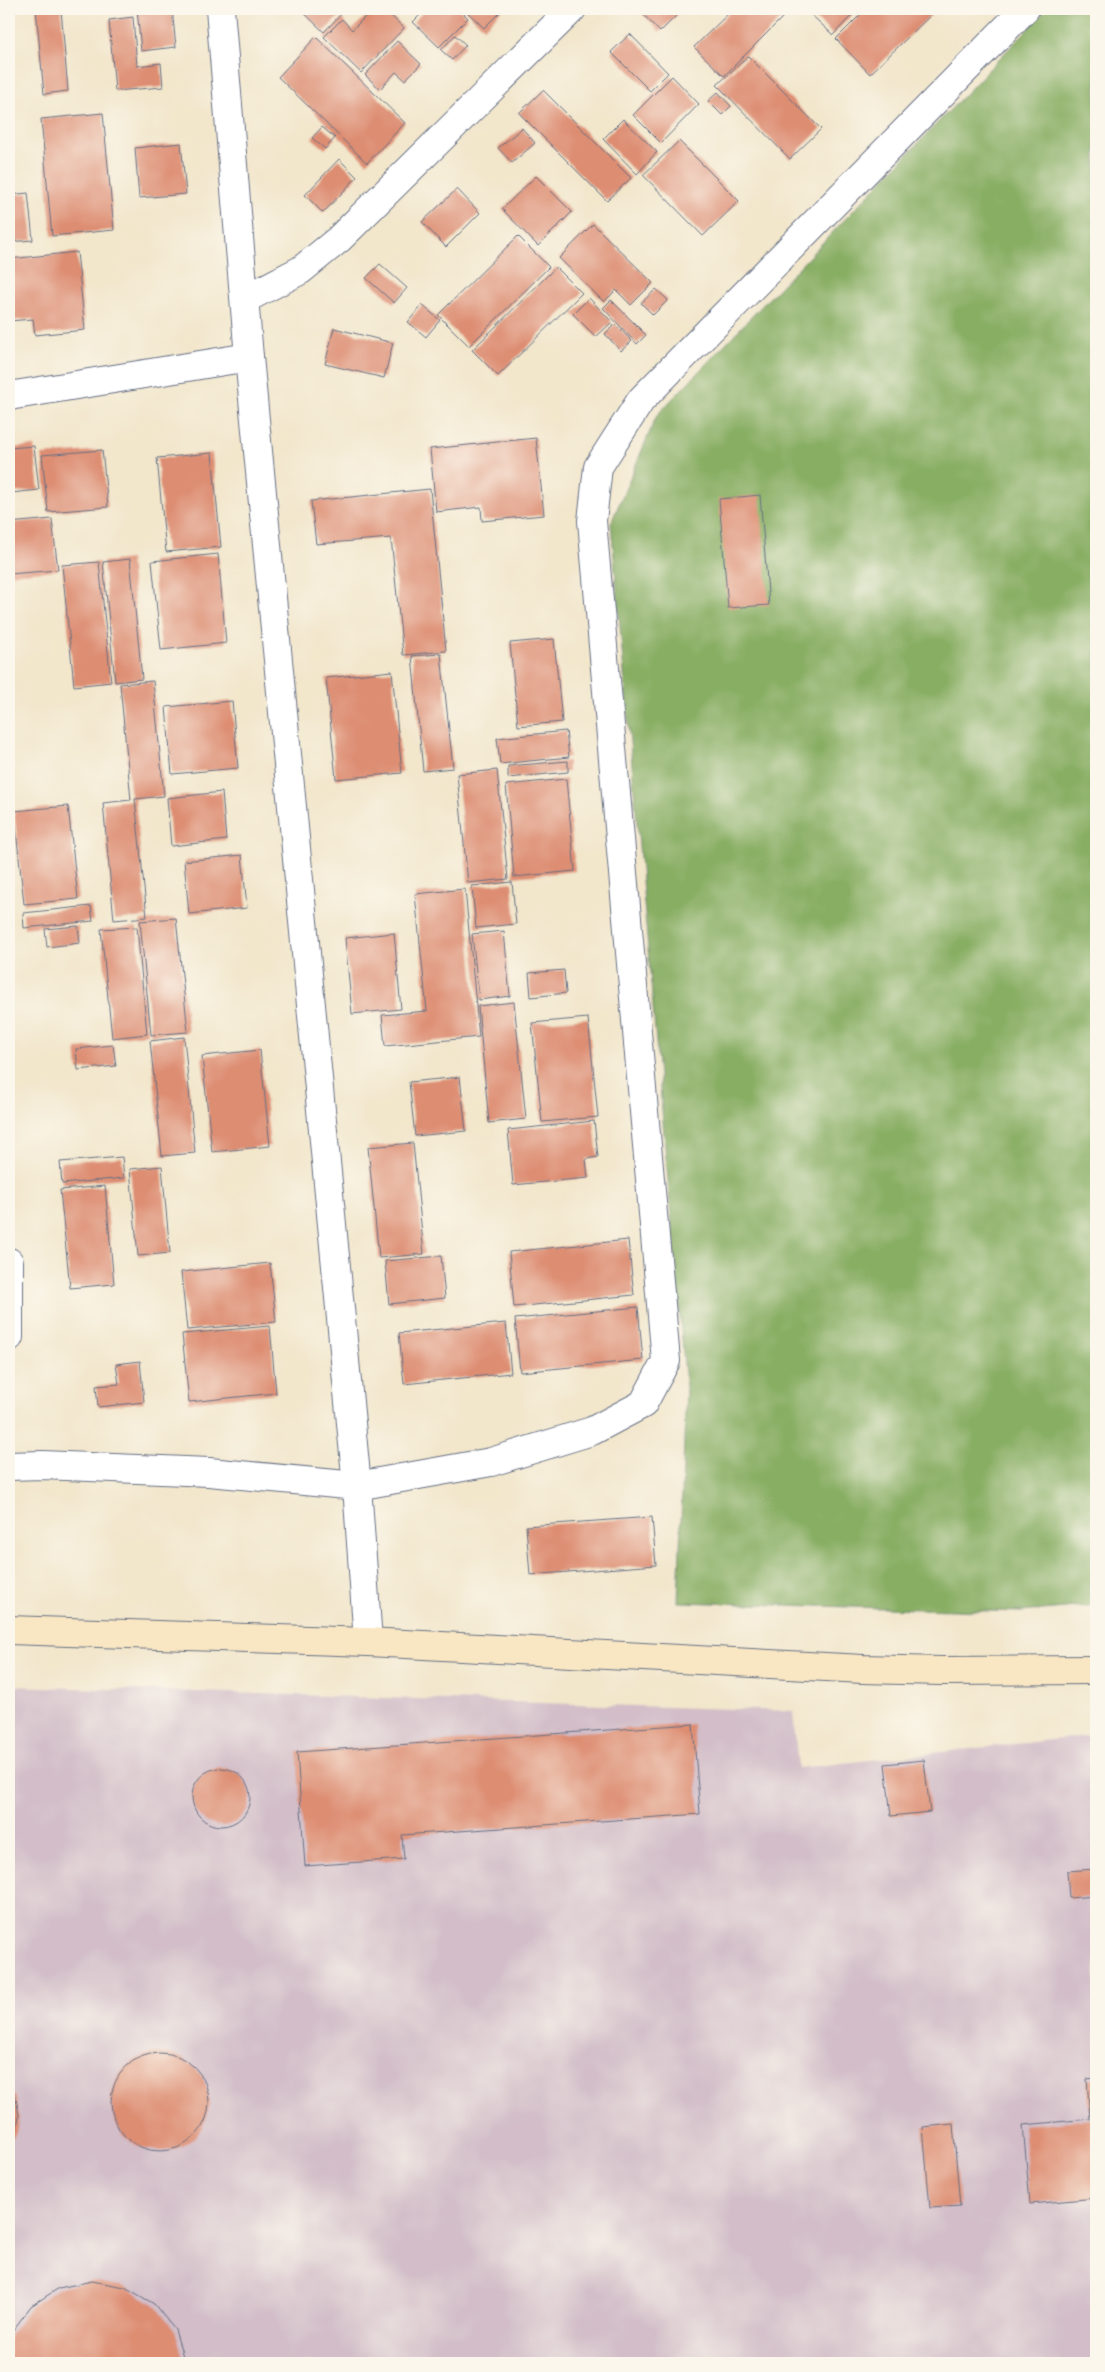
<svg xmlns="http://www.w3.org/2000/svg" width="1105" height="2372" viewBox="0 0 1105 2372" font-family="'Shantell Sans',sans-serif">
	<rect width="100%" height="100%" fill="#fbf7ec"/>
	<filter id="ink" filterUnits="userSpaceOnUse"><feTurbulence type="fractalNoise" baseFrequency=".02" numOctaves="2"/><feDisplacementMap in="SourceGraphic" scale="10" xChannelSelector="R" yChannelSelector="G"/><feConvolveMatrix kernelMatrix="1 2 1 2 8 2 1 2 1" color-interpolation-filters="sRGB"/></filter>
	<filter id="wash" filterUnits="userSpaceOnUse"><feTurbulence type="fractalNoise" baseFrequency=".0096" numOctaves="4" result="noise"/><feDisplacementMap in="SourceGraphic" scale="20" xChannelSelector="R" yChannelSelector="G"/><feGaussianBlur stdDeviation="1.12" result="paint"/><feColorMatrix in="noise" values="0 0 0 0 0 0 0 0 0 0 0 0 0 0 0 0 0 1.4 0 .05"/><feComposite in="paint" operator="in"/></filter>
	<g filter="url(#wash)">
		<rect width="100%" height="100%" fill="#f2e6cb"/>
		<path fill="#d2bdc8" d="M9 1686 793 1711 798 1768 1096 1735V2363H9Z"/>
		<path fill="#88ae64" stroke="#526e61" d="M1047 9H1096V1605L1022 1612 678 1602 686 1387 611 523 657 415Z"/>
		<g id="blocks">
			<g fill="#dd8d72">
				<path d="M36 9H61L68 91 44 94Z"/>
				<path d="M137 9H172L176 47 141 51Z"/>
				<path d="M300 9H346L324 32Z"/>
				<path d="M373 9H384L404 28 361 73 324 37 342 19 352 30Z"/>
				<path d="M426 9H459L468 18 439 47 413 22Z"/>
				<path d="M464 9H503L484 28Z"/>
				<path d="M638 9H683L660 32Z"/>
				<path d="M733 9H791L724 76 694 47Z"/>
				<path d="M805 9H856L857 10 833 35Z"/>
				<path d="M866 9H935L936 10 870 74 836 39Z"/>
				<path d="M133 17 137 66 161 63 163 87 115 91 109 20Z"/>
				<path d="M630 34 668 73 650 91 611 52Z"/>
				<path d="M455 35 466 45 452 60 441 50Z"/>
				<path d="M316 37 405 123 367 163 278 77Z"/>
				<path d="M397 41 421 64 405 80 396 72 380 89 365 75Z"/>
				<path d="M748 56 821 129 790 159 717 85Z"/>
				<path d="M672 76 699 104 661 143 633 115Z"/>
				<path d="M543 90 631 178 607 201 519 113Z"/>
				<path d="M718 92 731 106 722 115 708 101Z"/>
				<path d="M103 113 114 230 52 236 41 119Z"/>
				<path d="M623 119 657 152 637 174 603 139Z"/>
				<path d="M322 127 335 138 325 149 312 138Z"/>
				<path d="M522 128 535 143 512 163 498 148Z"/>
				<path d="M679 141 739 201 703 236 643 175Z"/>
				<path d="M181 143 186 194 139 198 135 148Z"/>
				<path d="M339 159 357 177 323 213 305 195Z"/>
				<path d="M536 176 572 212 538 246 502 209Z"/>
				<path d="M457 189 480 213 446 247 422 222Z"/>
				<path d="M28 193 33 240 9 242V195Z"/>
				<path d="M593 224 653 283 631 305 616 290 604 302 559 258Z"/>
				<path d="M518 236 549 267 469 346 438 315Z"/>
				<path d="M77 252 85 330 35 335 33 319 9 321V259Z"/>
				<path d="M380 264 407 288 394 303 366 278Z"/>
				<path d="M556 267 582 293 498 376 472 350Z"/>
				<path d="M656 289 668 300 653 315 641 303Z"/>
				<path d="M589 298 612 322 596 337 573 314Z"/>
				<path d="M611 300 646 335 637 344 603 308Z"/>
				<path d="M422 305 440 320 426 337 408 322Z"/>
				<path d="M615 324 632 341 621 351 605 334Z"/>
				<path d="M334 328 393 343 384 378 325 364Z"/>
				<path d="M536 438 544 515 482 521 481 507 436 512 430 449Z"/>
				<path d="M34 446 39 490 11 493 9 448Z"/>
				<path d="M102 450 108 507 48 512 42 455Z"/>
				<path d="M212 453 221 547 166 552 157 458Z"/>
				<path d="M430 489 446 651 403 655 391 538 316 544 311 501Z"/>
				<path d="M760 495 769 605 728 608 719 499Z"/>
				<path d="M52 519 58 570 9 574V523Z"/>
				<path d="M218 554 226 643 161 650 152 561Z"/>
				<path d="M130 559 142 679 115 682 103 562Z"/>
				<path d="M99 562 111 682 74 686 62 565Z"/>
				<path d="M554 639 562 722 518 726 510 643Z"/>
				<path d="M441 654 453 768 423 771 412 656Z"/>
				<path d="M392 671 402 773 336 779 326 678Z"/>
				<path d="M153 681 164 796 135 799 147 917 114 920 103 803 131 800 120 684Z"/>
				<path d="M232 701 238 768 172 774 166 707Z"/>
				<path d="M566 731 569 757 500 764 497 738Z"/>
				<path d="M568 761V772L508 778V766Z"/>
				<path d="M497 770 508 879 468 883 457 774Z"/>
				<path d="M566 779 575 871 514 877 506 785Z"/>
				<path d="M222 792 226 840 171 846 167 798Z"/>
				<path d="M68 806 78 899 24 904 14 811Z"/>
				<path d="M242 855 247 908 189 914 184 861Z"/>
				<path d="M512 882 516 924 476 928 472 886Z"/>
				<path d="M465 889 479 1037 385 1046 382 1015 427 1011 415 894Z"/>
				<path d="M91 906 93 921 24 928 23 913Z"/>
				<path d="M176 918 188 1032 151 1035 140 921Z"/>
				<path d="M78 926 80 943 47 947 45 929Z"/>
				<path d="M137 927 147 1034 112 1038 101 929Z"/>
				<path d="M504 931 510 996 479 1000 472 934Z"/>
				<path d="M394 933 401 1009 352 1014 345 938Z"/>
				<path d="M564 970 566 993 531 997 529 973Z"/>
				<path d="M514 1002 526 1119 489 1123 478 1006Z"/>
				<path d="M588 1018 598 1117 542 1122 532 1023Z"/>
				<path d="M184 1037 195 1153 162 1156 150 1041Z"/>
				<path d="M113 1045 116 1066 78 1070 76 1049Z"/>
				<path d="M260 1050 270 1146 212 1152 202 1056Z"/>
				<path d="M460 1077 466 1131 415 1136 409 1082Z"/>
				<path d="M594 1121 598 1157 586 1159 588 1178 513 1185 508 1130Z"/>
				<path d="M413 1143 424 1254 379 1258 368 1147Z"/>
				<path d="M122 1157 124 1178 62 1184 60 1162Z"/>
				<path d="M162 1166 170 1253 138 1256 130 1169Z"/>
				<path d="M105 1186 114 1284 70 1288 60 1190Z"/>
				<path d="M628 1240 634 1295 514 1307 509 1252Z"/>
				<path d="M441 1256 445 1298 389 1304 385 1261Z"/>
				<path d="M270 1263 276 1322 187 1330 181 1272Z"/>
				<path d="M638 1307 643 1360 520 1372 515 1319Z"/>
				<path d="M506 1323 511 1373 404 1384 399 1333Z"/>
				<path d="M270 1326 276 1393 189 1402 182 1334Z"/>
				<path d="M140 1361 144 1402 98 1407 96 1386 119 1384 116 1364Z"/>
				<path d="M652 1517 656 1565 530 1575 526 1526Z"/>
				<path d="M693 1724 700 1814 402 1835 404 1859 305 1866 297 1752Z"/>
				<path d="M924 1760 930 1812 891 1816 885 1764Z"/>
				<circle cx="221" cy="1797" r="29"/>
				<path d="M1096 1869V1896L1069 1898 1067 1871Z"/>
				<circle cx="160" cy="2102" r="49"/>
				<path d="M1096 2078V2198L1030 2204 1023 2125 1090 2119 1087 2079Z"/>
				<path d="M9 2088 16 2098 19 2116 16 2133 9 2144Z"/>
				<path d="M953 2124 960 2206 930 2208 923 2127Z"/>
				<path d="M92 2281 125 2287 154 2304 175 2330 185 2363H9V2341L11 2333 31 2306 59 2288Z"/>
			</g>
		</g>
	</g>
	<g filter="url(#ink)">
		<use href="#blocks" fill-opacity="0" stroke="#666f84" stroke-width="1"/>
		<g fill="none" stroke-linecap="round" stroke-linejoin="round">
			<g stroke="#666f84" stroke-width="30">
				<g id="street">
					<path d="M220 9 249 357 357 1486 368 1642"/>
					<path d="M245 299 301 270 339 239 572 9"/>
					<path d="M9 396 249 357"/>
					<path d="M9 1262V1337"/>
					<path d="M9 1466 42 1465 209 1472 357 1486 491 1462 592 1431 643 1404 666 1361 592 521 598 467 641 400 1025 9"/>
				</g>
			</g>
			<g stroke="#666f84" stroke-width="30">
				<path id="secondary" d="M9 1630 368 1642 863 1669 941 1671 1096 1670"/>
			</g>
			<use href="#street" stroke="#fff" stroke-width="28"/>
			<use href="#secondary" stroke="#f9e7c3" stroke-width="28"/>
		</g>
	</g>
	<rect width="1105" height="2372" fill="none" stroke="#fbf7ec" stroke-width="30"/>
</svg>
